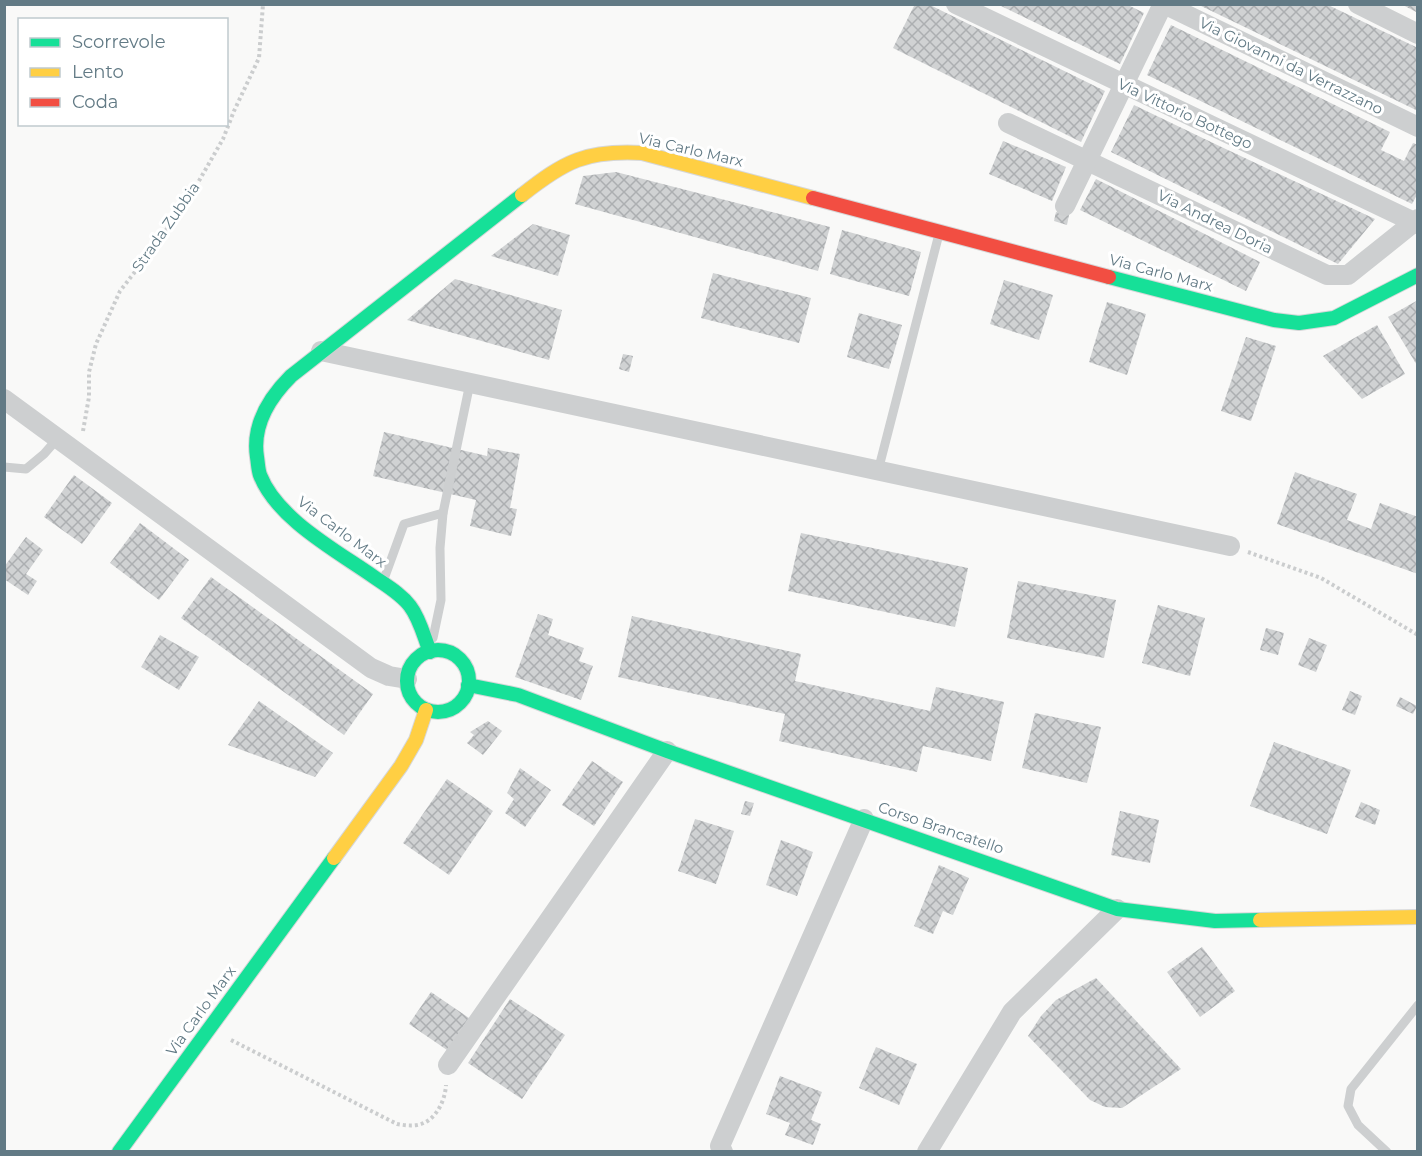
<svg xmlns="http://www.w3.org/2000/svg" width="1422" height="1156" viewBox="0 0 1422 1156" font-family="Montserrat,sans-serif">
	<defs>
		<pattern id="building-cross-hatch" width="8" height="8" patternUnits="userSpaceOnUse" patternTransform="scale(1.5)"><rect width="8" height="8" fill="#d0d2d3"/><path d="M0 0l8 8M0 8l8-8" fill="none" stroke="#acafb1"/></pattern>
	</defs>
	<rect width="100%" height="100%" fill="#f9f9f8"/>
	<g fill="url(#building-cross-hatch)">
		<path d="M915 4H928L1105 91 1081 142 893 48Z"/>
		<path d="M997 4H1126L1144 13 1120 64Z"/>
		<path d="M1197 4H1326L1418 48V111Z"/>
		<path d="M1401 4H1418V13Z"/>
		<path d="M1171 25 1390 132 1381 150 1404 161 1413 143 1418 145V193L1412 204 1147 75Z"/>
		<path d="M1134 105 1213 143 1375 219 1338 264 1111 152Z"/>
		<path d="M1003 141 1066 167 1052 201 989 174Z"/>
		<path d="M616 172 830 227 818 271 575 204 583 176Z"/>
		<path d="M1096 179 1260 262 1246 291 1080 210Z"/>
		<path d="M1056 212 1069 215 1067 225 1054 221Z"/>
		<path d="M533 224 570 235 558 276 491 256Z"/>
		<path d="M842 230 921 252 909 296 830 274Z"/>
		<path d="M713 273 811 298 799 343 701 318Z"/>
		<path d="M455 279 562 310 549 360 407 320Z"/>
		<path d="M1004 280 1053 295 1039 340 990 324Z"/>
		<path d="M1418 300V367L1388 317Z"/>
		<path d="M1107 302 1146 314 1127 375 1089 362Z"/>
		<path d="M859 313 902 325 889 369 847 357Z"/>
		<path d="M1377 325 1405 374 1362 399 1323 356Z"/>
		<path d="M1246 337 1276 346 1251 421 1221 411Z"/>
		<path d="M623 354 633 356 629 372 619 369Z"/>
		<path d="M384 432 487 456 488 448 520 454 510 508 517 509 511 536 470 526 476 500 373 476Z"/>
		<path d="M1295 472 1357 494 1347 520 1371 529 1380 503 1418 517V574L1277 524Z"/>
		<path d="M74 475 112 503 82 544 44 517Z"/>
		<path d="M140 523 189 560 159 600 110 563Z"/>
		<path d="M801 533 968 568 955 627 788 591Z"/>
		<path d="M26 537 43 550 26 574 37 581 28 595 4 579V567Z"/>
		<path d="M211 577 373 694 344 735 181 618Z"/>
		<path d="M1018 581 1116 600 1104 658 1007 638Z"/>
		<path d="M1158 605 1205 618 1190 676 1142 663Z"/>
		<path d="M538 614 553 619 548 635 584 648 579 661 593 666 581 700 515 677Z"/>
		<path d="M632 616 801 654 795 681 930 711 936 687 1004 702 991 761 923 746 917 772 779 741 785 714 618 677Z"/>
		<path d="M1266 628 1284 633 1278 655 1260 650Z"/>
		<path d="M160 635 199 657 179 690 141 667Z"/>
		<path d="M1309 638 1327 645 1316 672 1298 665Z"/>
		<path d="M1350 691 1362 696 1355 715 1342 710Z"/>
		<path d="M1400 697 1417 706 1413 714 1396 706Z"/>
		<path d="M259 701 333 753 315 777 228 745Z"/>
		<path d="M1035 713 1101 727 1087 783 1022 768Z"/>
		<path d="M488 721 502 731 483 755 467 743 474 735 470 732Z"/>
		<path d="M1274 742 1351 770 1327 834 1250 806Z"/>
		<path d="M592 761 623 782 594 826 562 805Z"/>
		<path d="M520 768 551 790 525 827 505 813 514 799 507 793Z"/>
		<path d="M447 779 493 811 449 875 403 843Z"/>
		<path d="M745 801 754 803 750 816 741 814Z"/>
		<path d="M1361 802 1380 810 1375 825 1355 817Z"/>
		<path d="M1120 811 1159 820 1150 863 1111 855Z"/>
		<path d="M695 819 734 831 716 884 678 871Z"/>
		<path d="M781 840 813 852 797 896 766 885Z"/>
		<path d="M939 865 969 878 953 915 943 911 933 934 914 926Z"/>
		<path d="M1202 947 1235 991 1200 1017 1167 972Z"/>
		<path d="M1096 978 1181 1069 1122 1108 1105 1107 1090 1100 1028 1036 1041 1016 1056 1000Z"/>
		<path d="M431 992 469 1018 447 1050 409 1024Z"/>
		<path d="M510 999 565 1035 522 1099 468 1063Z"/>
		<path d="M876 1047 917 1064 899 1105 859 1088Z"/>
		<path d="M780 1076 822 1092 811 1120 821 1124 813 1145 785 1135 790 1123 766 1114Z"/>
	</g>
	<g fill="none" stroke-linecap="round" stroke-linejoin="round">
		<g stroke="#d6d7d8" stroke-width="16">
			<g id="fast">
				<path d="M1109 277 1274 320 1299 323 1334 318 1418 275"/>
				<circle cx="438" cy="681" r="31"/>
				<path d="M430 652C424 637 420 619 410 606 401 594 387 586 374 577 337 551 277 519 260 475 258 469 258 463 257 457 252 425 269 398 291 376L522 195"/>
				<path d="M468 685 518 695 667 751 1117 909 1215 921 1260 920"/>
				<path d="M119 1152 334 858"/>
			</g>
		</g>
		<g stroke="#d6d7d8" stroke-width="16">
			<g id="slow">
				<path d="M522 195C565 161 586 150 642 153L813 198"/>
				<path d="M334 858 401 766 416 740 426 710"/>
				<path d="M1260 920 1418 917"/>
			</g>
		</g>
		<g stroke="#d6d7d8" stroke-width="16">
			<path id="jam" d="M813 198 1109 277"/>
		</g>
		<g stroke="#cbcdce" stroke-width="4" stroke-dasharray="3 3" stroke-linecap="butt">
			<path d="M83 431 89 397V372L96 344 120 291 152 250 192 193 223 139 234 111 259 58 263 4"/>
			<path d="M1248 552 1321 578 1418 635"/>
			<path d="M231 1040 397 1124C403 1125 410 1126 417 1125 435 1122 445 1102 446 1085"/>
		</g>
		<g stroke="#cdcfd0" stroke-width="9">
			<path d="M4 467 26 469 44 454 58 438"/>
			<path d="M878 471 939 234"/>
			<path d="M384 579 404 524 443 513"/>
			<path d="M433 638 441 600 440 548 443 513 470 383"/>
			<path d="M1387 1152 1358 1125 1348 1106 1351 1089 1418 1005"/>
		</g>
		<g stroke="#cdcfd0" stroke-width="20">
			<path d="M956 4 1418 224"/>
			<path d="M1164 4 1418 127"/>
			<path d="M1358 4 1418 34"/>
			<path d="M1008 123 1327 275H1348L1418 219"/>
			<path d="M1065 206 1163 4"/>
			<path d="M321 351 1230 546"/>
			<path d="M4 399 371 668 389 676 407 679"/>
			<path d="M448 1065 667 751"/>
			<path d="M723 1152 720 1146 864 819"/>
			<path d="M927 1152 1012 1012 1117 909"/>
		</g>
		<use href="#fast" stroke="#16e098" stroke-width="14"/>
		<use href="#slow" stroke="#ffcf43" stroke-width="14"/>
		<use href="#jam" stroke="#f24e42" stroke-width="14"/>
	</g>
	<g text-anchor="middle" stroke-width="6" stroke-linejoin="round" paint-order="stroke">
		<g font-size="15" fill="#627a85" stroke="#fff">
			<text transform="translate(1291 66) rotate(26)" y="5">Via Giovanni da Verrazzano</text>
			<text transform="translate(1185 114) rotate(25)" y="5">Via Vittorio Bottego</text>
			<text transform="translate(691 150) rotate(13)" y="5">Via Carlo Marx</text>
			<text transform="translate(1215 222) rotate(26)" y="5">Via Andrea Doria</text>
			<text transform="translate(166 227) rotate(-55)" y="5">Strada Zubbia</text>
			<text transform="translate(1161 273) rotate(15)" y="5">Via Carlo Marx</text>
			<text transform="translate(342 532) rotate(37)" y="5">Via Carlo Marx</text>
			<text transform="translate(941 828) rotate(19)" y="5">Corso Brancatello</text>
			<text transform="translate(201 1011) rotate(-54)" y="5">Via Carlo Marx</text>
		</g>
	</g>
	<rect width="1422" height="1156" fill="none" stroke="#627a85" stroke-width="12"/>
	<rect x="18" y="18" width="210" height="108" fill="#ffffff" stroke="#c0cace" stroke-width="1.5"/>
	<rect x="30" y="38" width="30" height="9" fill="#16e098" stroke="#c0cace" stroke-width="1.5"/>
	<text x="72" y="48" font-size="18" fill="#627a85">Scorrevole</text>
	<rect x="30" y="68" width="30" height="9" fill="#ffcf43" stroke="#c0cace" stroke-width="1.5"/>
	<text x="72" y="78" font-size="18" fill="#627a85">Lento</text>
	<rect x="30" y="98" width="30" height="9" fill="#f24e42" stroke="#c0cace" stroke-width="1.5"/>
	<text x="72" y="108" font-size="18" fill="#627a85">Coda</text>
</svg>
